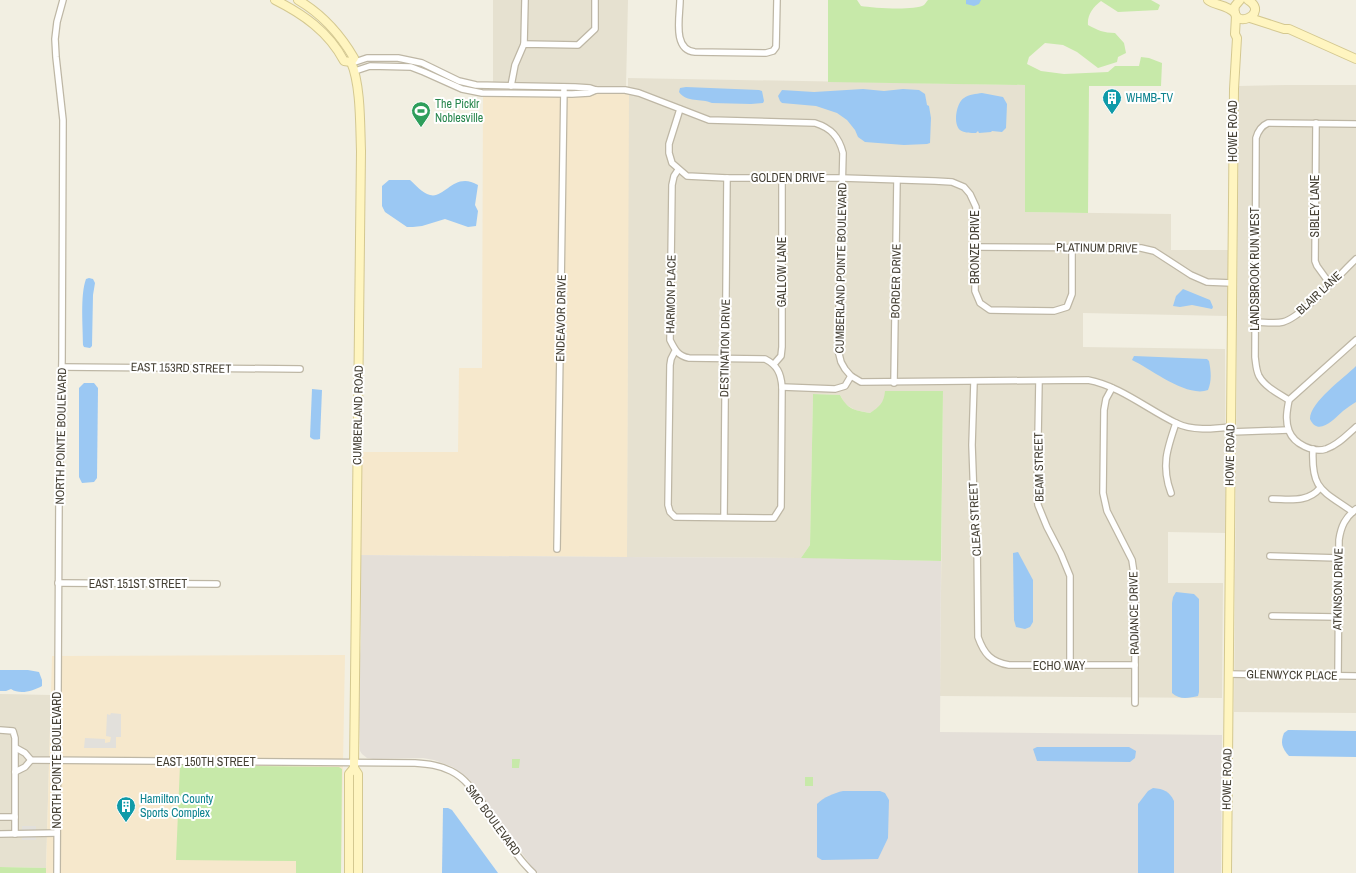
<svg xmlns="http://www.w3.org/2000/svg" width="1356" height="873" viewBox="0 0 1356 873" font-family="'Archivo Narrow',sans-serif">
	<rect width="100%" height="100%" fill="#f2efe2"/>
	<g fill="#e6e1d0">
		<path d="M493 0H628L626 87 493 82Z"/>
		<path d="M628 78 1025 85V212L1171 214V250H1229L1227 316 1083 313V347L1225 349 1226 533 1168 532V583H1223L1222 698 940 696 943 391 884 400 878 408 870 413 855 410 845 404 840 395 813 394 810 545 801 558 627 557Z"/>
		<path d="M1286 85H1356V713L1234 712 1239 86Z"/>
		<path d="M0 694 51 695 46 868 0 867Z"/>
	</g>
	<g fill="#f6e8cc">
		<path d="M483 93 629 94 627 557 358 555V452H458L459 368H482Z"/>
		<path d="M345 655 341 873H46L52 656Z"/>
	</g>
	<path fill="#e4dfd8" d="M358 555 627 557 814 558 941 561 940 732 1222 735 1221 873H538L531 866 470 780 453 767 434 760 423 758 373 759 367 758 362 754 360 751 358 683 361 643V602Z"/>
	<g fill="#c7e9a9">
		<path d="M828 0H857L861 6C873 8 914 11 924 5 925 4 927 1 928 0H1151L1160 5 1158 10 1118 12 1101 1C1093 7 1087 15 1088 25 1097 30 1104 33 1115 33L1124 43 1126 53 1118 57 1117 62 1098 68 1077 52 1063 45 1045 43 1029 57 1027 64 1041 71 1064 74 1108 72 1115 66H1139L1141 57 1149 58 1162 63 1161 86H1089L1088 213 1025 212V85L828 82Z"/>
		<path d="M885 391H943L941 561 801 558 810 545 813 394 840 395C848 410 854 410 870 413 879 407 884 403 885 391Z"/>
		<path d="M512 759H520L519 768H512Z"/>
		<path d="M180 765 339 767 342 769 341 873H296V861L176 860Z"/>
		<rect x="805" y="777" width="8" height="9"/>
		<path d="M0 867 46 868V873H0Z"/>
	</g>
	<g fill="#e2e0db">
		<path d="M111 713 121 714V737H116V748H84L85 738 105 739V743L110 742 111 737 106 736 107 714 110 715Z"/>
		<rect x="22" y="826" width="14" height="14"/>
	</g>
	<g fill="#9bc8f3">
		<path d="M966 0H981L979 4 974 6 966 4Z"/>
		<path d="M686 87 759 90 762 91 764 101 763 103 751 104 712 103C701 98 687 103 679 92L680 88Z"/>
		<path d="M863 89 884 91 903 89 919 90 925 94 927 105 929 106 931 118 930 143 927 144 904 145 865 142 858 137 855 130 847 120 837 113 816 106 782 103 780 101 778 96 782 90 814 92Z"/>
		<path d="M982 93 1003 97 1007 104 1006 128 1002 132 992 131 991 132 979 133 978 131 976 133C971 133 964 133 960 130 953 124 956 103 964 98 969 94 976 94 982 93Z"/>
		<path d="M389 180H410C416 185 422 193 430 195 445 199 454 171 478 185L475 205 478 211 476 226 468 227 445 219 422 226 413 227H407L385 212 382 206V186Z"/>
		<path d="M89 278 93 279 95 283 93 295 92 346 90 348 84 347 83 345C83 327 80 295 86 279Z"/>
		<path d="M1183 289 1210 300 1213 307 1212 309 1192 305 1180 307 1173 306 1176 296Z"/>
		<path d="M1134 356 1207 359 1209 361C1211 371 1212 381 1208 390 1187 398 1151 369 1132 360Z"/>
		<path d="M1356 366V402C1351 405 1347 408 1343 411 1334 419 1318 437 1310 419 1310 402 1344 378 1356 366Z"/>
		<path d="M84 383H94L98 388 97 478 94 482 82 483 79 477V388Z"/>
		<path d="M312 389 322 390 320 439C315 440 313 440 310 437Z"/>
		<path d="M1018 552 1033 580V622L1030 627 1025 629 1016 627 1014 620 1013 553Z"/>
		<path d="M1176 592 1194 594 1199 599V692L1198 696C1189 698 1179 700 1172 693V603L1173 597Z"/>
		<path d="M0 670H28L39 672 42 680V686C33 691 20 695 11 689L6 691H0Z"/>
		<path d="M1288 730H1292L1356 731V757L1289 756C1282 748 1280 743 1284 733Z"/>
		<path d="M1037 747H1129L1136 751 1135 758 1130 762 1037 761 1033 749Z"/>
		<path d="M1153 788C1164 789 1169 791 1174 801V873H1138V804L1148 791Z"/>
		<path d="M843 791H880L885 793 889 800 888 838 878 859 822 860 817 857V804C824 797 834 793 843 791Z"/>
		<path d="M443 808H448L452 810 498 873H442Z"/>
	</g>
	<g fill="none" stroke-linecap="round" stroke-linejoin="round">
		<g stroke="#beb7a5" stroke-width="8">
			<g id="street">
				<path d="M680 0C680 16 672 50 695 52L766 53 773 51 776 47 777 0"/>
				<path d="M524 44 525 0"/>
				<path d="M352 63 367 58H398L422 63 459 81 476 85 575 87 590 88 596 90H625L639 93 709 120 815 123C831 128 839 137 843 153L838 350 841 362 845 369 851 376 861 382 1088 380C1120 386 1147 409 1176 423 1192 431 1213 429 1230 427"/>
				<path d="M355 71 370 66 411 67 424 72 462 89 482 93 572 94 589 93 596 90"/>
				<path d="M511 86 515 65 524 44 578 45 595 29V0"/>
				<path d="M680 109 669 144V153L672 163 687 176 727 178H842L935 181 952 182 964 187 970 194 976 207 975 291 980 303 990 310 1054 311 1067 307 1072 294V247"/>
				<path d="M1316 123 1315 261 1317 266 1330 284"/>
				<path d="M977 247 1141 248 1154 251 1191 275 1207 282 1232 283"/>
				<path d="M1255 322C1264 322 1275 324 1283 322 1302 317 1340 274 1356 259"/>
				<path d="M1356 340 1289 400C1287 410 1285 421 1289 431 1294 444 1313 453 1326 449 1338 445 1347 435 1356 427"/>
				<path d="M675 351 671 359 670 365 668 505 670 512 675 517 774 518 781 507 782 387C781 373 777 365 765 359L689 358C678 356 675 350 670 340L672 185 674 176 678 170"/>
				<path d="M774 364 781 356 782 347V178"/>
				<path d="M62 367 300 369"/>
				<path d="M1039 381 1037 495 1038 505 1047 527 1061 554 1070 576V666"/>
				<path d="M974 382 972 445 974 501 977 540 978 637C984 654 991 662 1009 665H1135"/>
				<path d="M894 383 897 180"/>
				<path d="M782 387 835 389 845 386 851 376"/>
				<path d="M1112 388 1106 399 1104 410 1103 493 1107 511 1132 560 1135 580V703"/>
				<path d="M1289 400C1279 394 1265 387 1259 376 1256 370 1256 364 1255 357L1256 138C1258 131 1261 126 1268 123L1356 124"/>
				<path d="M1231 432 1288 430"/>
				<path d="M1313 449C1311 490 1322 490 1353 512"/>
				<path d="M1171 493C1161 466 1167 449 1176 423"/>
				<path d="M1272 499C1289 499 1308 503 1320 488"/>
				<path d="M724 517 727 178"/>
				<path d="M557 549 564 87"/>
				<path d="M1270 556 1339 558"/>
				<path d="M58 583 217 584"/>
				<path d="M1272 616 1337 617"/>
				<path d="M1228 674 1356 676"/>
				<path d="M1338 676 1339 540C1341 526 1345 518 1356 509"/>
				<path d="M0 730 13 731 15 738V834"/>
				<path d="M16 748 25 753 31 760 415 763C428 764 439 765 451 771 467 779 476 794 486 808 501 830 514 855 533 873"/>
				<path d="M15 772 25 767 31 760"/>
				<path d="M0 817H15"/>
				<path d="M0 834 57 833"/>
				<path d="M57 873 59 499 62 359 63 120 56 57 55 39 57 22 63 0"/>
			</g>
		</g>
		<g stroke="#d4c890" stroke-width="10">
			<g id="secondary">
				<path d="M275 0C303 14 329 32 344 61L351 62"/>
				<path d="M298 0C322 14 340 34 354 58L351 62C361 85 360 126 361 151L354 768 358 774V873"/>
				<path d="M1208 0C1216 6 1226 4 1235 13"/>
				<path d="M1240 0 1235 6C1230 32 1271 14 1248 0"/>
				<path d="M1250 18 1284 29H1289L1356 59"/>
				<path d="M349 873V774L354 768"/>
				<path d="M1227 873 1234 89 1237 38 1235 34 1236 16"/>
			</g>
		</g>
		<use href="#street" stroke="#fff" stroke-width="5.5"/>
		<use href="#secondary" stroke="#fff5c0" stroke-width="8"/>
	</g>
	<defs>
		<g id="building-pin" transform="scale(1)"><path d="M0 17L-7.5 6A9.5 9.5 0 1 1 7.5 6Z" fill="#0f9aa8" stroke="#fff"/><path d="M-4-6H4V6H1V3H-1V6H-4ZM-2.5-4.3h1.7v1.8h-1.7ZM.8-4.3h1.7v1.8H.8ZM-2.5-1h1.7V.8h-1.7ZM.8-1h1.7V.8H.8Z" fill="#fff"/></g>
		<g id="stadium-pin" transform="scale(1)"><path d="M0 17L-7.5 6A9.5 9.5 0 1 1 7.5 6Z" fill="#2e9e5b" stroke="#fff"/><path d="M0-5a6.5 5 0 1 0 0 10a6.5 5 0 1 0 0-10ZM-3.5-1.8h7v3.6h-7Z" fill="#fff"/></g>
	</defs>
	<g fill-rule="evenodd">
		<use href="#building-pin" x="1112" y="98"/>
		<use href="#stadium-pin" x="421" y="111"/>
		<use href="#building-pin" x="126" y="806"/>
	</g>
	<g text-anchor="middle" stroke-width="4" stroke-linejoin="round" paint-order="stroke">
		<g font-size="12" fill="#0d838f" stroke="#fff" text-anchor="start">
			<text x="1126" y="102">WHMB-TV</text>
			<text x="140" y="803">Hamilton County<tspan x="140" dy="14">Sports Complex</tspan></text>
		</g>
		<g font-size="12" fill="#27864d" stroke="#fff" text-anchor="start">
			<text x="435" y="108">The Picklr<tspan x="435" dy="14">Noblesville</tspan></text>
		</g>
		<g font-size="12" fill="#443f33" stroke="#fff">
			<text transform="translate(1233 131) rotate(-90)" y="4">HOWE ROAD</text>
			<text x="788" y="182">GOLDEN DRIVE</text>
			<text transform="translate(1315 206) rotate(-90)" y="4">SIBLEY LANE</text>
			<text transform="translate(975 247) rotate(-90)" y="4">BRONZE DRIVE</text>
			<text transform="translate(1097 248) rotate(1)" y="4">PLATINUM DRIVE</text>
			<text transform="translate(841 268) rotate(-89)" y="4">CUMBERLAND POINTE BOULEVARD</text>
			<text transform="translate(1255 269) rotate(-90)" y="4">LANDSBROOK RUN WEST</text>
			<text transform="translate(782 272) rotate(-90)" y="4">GALLOW LANE</text>
			<text transform="translate(896 281) rotate(-89)" y="4">BORDER DRIVE</text>
			<text transform="translate(1319 293) rotate(-43)" y="4">BLAIR LANE</text>
			<text transform="translate(671 294) rotate(-89)" y="4">HARMON PLACE</text>
			<text transform="translate(561 318) rotate(-89)" y="4">ENDEAVOR DRIVE</text>
			<text transform="translate(725 348) rotate(-89)" y="4">DESTINATION DRIVE</text>
			<text transform="translate(181 368) rotate(1)" y="4">EAST 153RD STREET</text>
			<text transform="translate(358 415) rotate(-89)" y="4">CUMBERLAND ROAD</text>
			<text transform="translate(61 436) rotate(-89)" y="4">NORTH POINTE BOULEVARD</text>
			<text transform="translate(1230 455) rotate(-89)" y="4">HOWE ROAD</text>
			<text transform="translate(1039 467) rotate(-91)" y="4">BEAM STREET</text>
			<text transform="translate(975 519) rotate(-93)" y="4">CLEAR STREET</text>
			<text x="138" y="588">EAST 151ST STREET</text>
			<text transform="translate(1338 589) rotate(-89)" y="4">ATKINSON DRIVE</text>
			<text transform="translate(1134 613) rotate(-91)" y="4">RADIANCE DRIVE</text>
			<text x="1059" y="670">ECHO WAY</text>
			<text transform="translate(1292 675) rotate(1)" y="4">GLENWYCK PLACE</text>
			<text transform="translate(57 760) rotate(-90)" y="4">NORTH POINTE BOULEVARD</text>
			<text x="206" y="766">EAST 150TH STREET</text>
			<text transform="translate(1227 779) rotate(-89)" y="4">HOWE ROAD</text>
			<text transform="translate(493 820) rotate(54)" y="4">SMC BOULEVARD</text>
		</g>
	</g>
</svg>
